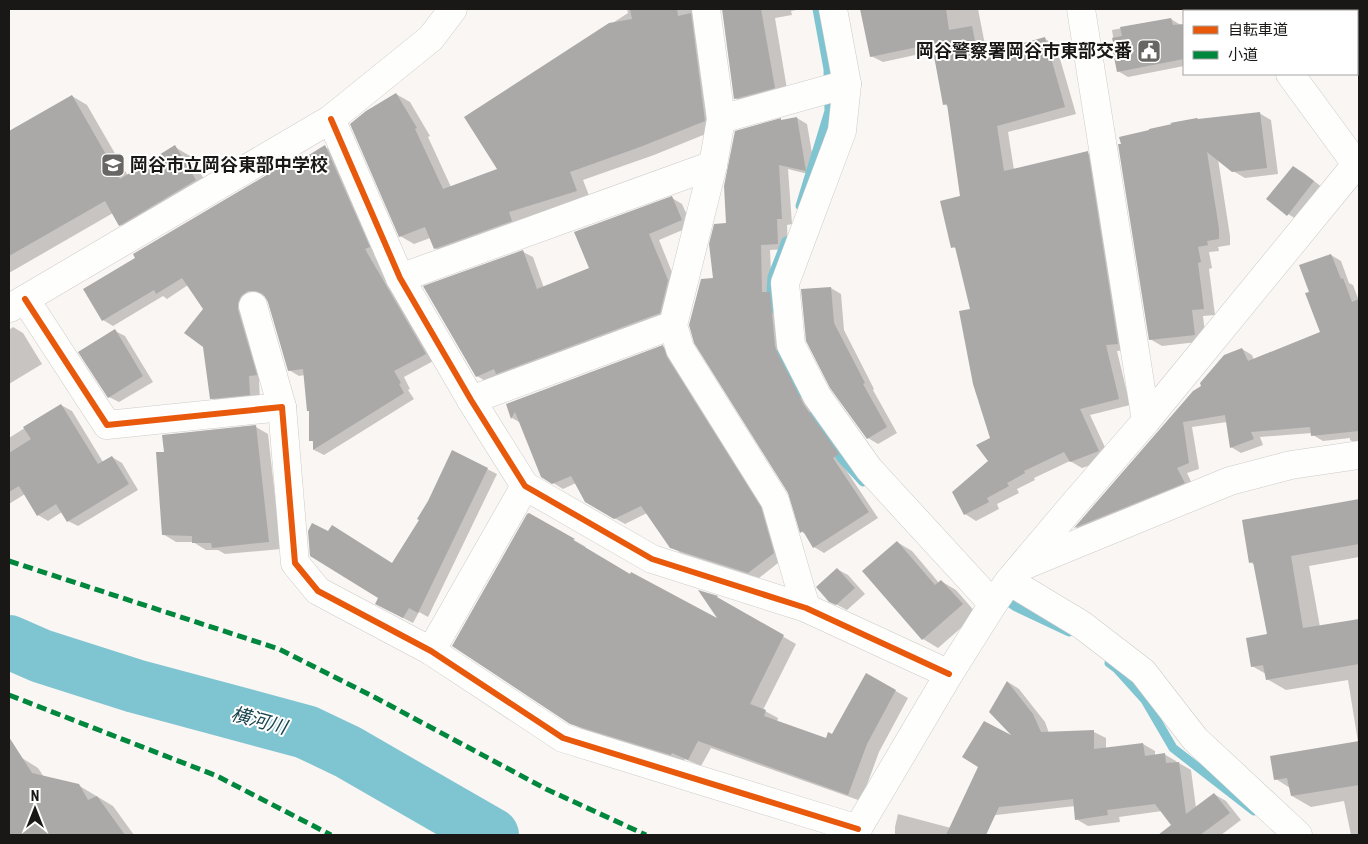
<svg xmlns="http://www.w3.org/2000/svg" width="1368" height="844" viewBox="0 0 1368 844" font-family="'Roboto Condensed','Noto Sans JP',sans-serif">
	<rect width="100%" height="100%" fill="#f9f6f3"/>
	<g fill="#0003">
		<path d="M627 9H706L718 129 654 155 583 180 590 198 448 256 435 248 430 238 414 244 400 236 396 94 410 102 430 136 428 137 451 187 499 170 466 118 628 13Z"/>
		<path d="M723 9H802L791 11 792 15 775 18 788 95 749 106 735 98Z"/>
		<path d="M864 9H978L987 55 1045 39 1056 45 1076 114 1008 132 1014 170 1087 153 1099 159 1129 350 1117 351 1130 405 1090 415 1110 458 1082 468 1070 461 1034 478 1035 480 1017 489 1019 493 997 504 999 509 976 521 965 514 990 461 991 438 971 310 957 249 953 247 962 197 949 107 944 104 935 59 930 56 929 52 883 62 871 56Z"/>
		<path d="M1311 9H1359V28L1357 29V11H1311Z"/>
		<path d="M1171 19 1184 27V66L1128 77 1118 71 1112 30Z"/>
		<path d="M72 96 87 105 128 176 175 147 190 156 210 189 135 234 120 225 113 213 9 273V132Z"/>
		<path d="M1259 113 1271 120 1278 174 1245 178 1233 171 1218 159 1230 236V245L1218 247 1219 251 1209 252 1212 268 1209 269 1215 315 1203 316 1206 341 1162 346 1150 339 1199 120Z"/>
		<path d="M797 118 807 124 816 176 788 169 792 224 787 225 788 249 770 250 772 294 780 299 848 460 842 464 878 518 824 553 814 547 807 535 802 532 714 279 727 224 781 120 782 121Z"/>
		<path d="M325 147 335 152 379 253 374 255 435 360 404 377 410 389 408 390 414 399 324 455 314 450V442L310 440V412L305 375 299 376 289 370 266 296H259L266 380 259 381 260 400 221 404 211 398 204 309 188 285 167 299 163 296 113 326 103 320 85 289 302 156 306 158Z"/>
		<path d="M1294 167 1304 173 1323 188 1298 220 1288 214Z"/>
		<path d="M672 198 682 204 692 226 659 240 678 287 670 319 487 382 477 376 523 252 533 257 544 288 591 269Z"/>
		<path d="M1331 255 1341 261 1349 283 1353 285 1359 301V445L1350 440V438L1323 441 1313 435 1312 433 1260 437 1263 445 1241 453 1231 447 1227 422 1192 427 1199 469 1187 473 1194 488 1085 533 1076 528 1194 392 1202 386 1242 349 1252 355 1254 360 1322 332 1311 292Z"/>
		<path d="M831 288 841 294 844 330 874 389 873 390 897 433 878 444 868 438 831 387Z"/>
		<path d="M13 327 23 333 42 364 9 384V330Z"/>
		<path d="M115 331 125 336 153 382 119 402 109 397Z"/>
		<path d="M663 347 673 353 770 514 783 559 759 578 681 553 671 547 647 513 625 524 586 502 576 483 563 489 542 476 521 423 512 418 508 404Z"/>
		<path d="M61 405 72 411 103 462 112 457 122 463 138 490 78 526 68 521 62 512 48 521 38 515 25 494 9 504V438Z"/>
		<path d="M256 427 268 434 281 549 225 554 218 550H206L193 542H176L163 534Z"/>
		<path d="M487 469 497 474 428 617 419 612 413 623 386 609 393 564Z"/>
		<path d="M1359 501V557L1309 566 1320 627 1359 620V835H1351L1344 801 1311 807 1292 796 1290 788 1276 779 1358 742 1348 680 1286 690 1267 679 1266 674 1252 666 1269 636 1255 565 1250 562 1243 521Z"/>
		<path d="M529 514 586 547 584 548 631 576 721 621 728 605 796 644 763 710 778 718 777 722 827 740 832 735 866 674 908 698 879 752 861 801 711 748 701 766 685 759 684 761 584 730 570 723Z"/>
		<path d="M897 542 912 551 939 583 941 581 956 590 977 614 938 648 923 639 864 571Z"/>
		<path d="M837 569 848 575 865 594 847 610 830 601Z"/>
		<path d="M1008 682 1019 689 1045 722 1049 733 1094 732 1106 738V749L1143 744 1155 751V755L1164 754 1176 761 1177 763H1179L1191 770 1196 808 1214 794 1226 801 1241 820 1221 835H1180L1162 811 1119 817 1120 822 1088 826 1076 819 1075 806 970 818 1016 739Z"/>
		<path d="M22 758 38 768 44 777 78 785 113 806 134 835H9V767Z"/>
		<path d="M898 814 951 828 952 825 975 835H895V827Z"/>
	</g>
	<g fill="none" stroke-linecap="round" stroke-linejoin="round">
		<g stroke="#7fc4d1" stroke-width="9">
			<path d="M800 206 829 111 828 69 817 9"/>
			<path d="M770 310 772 277 786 241"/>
			<path d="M777 355 801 393"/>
			<path d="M814 414 841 458 863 482"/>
			<path d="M1001 597 1016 607 1069 632"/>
			<path d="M1109 663 1117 669 1145 700 1173 748 1254 811"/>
		</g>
		<path stroke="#7fc4d1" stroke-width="54" d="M9 642 41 656 135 686 306 732 348 752 492 835"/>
	</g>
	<g fill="#aba9a8">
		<path d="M630 9H677L678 16 691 13 705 121 640 147 570 172 577 191 509 212 512 221 434 249 425 227 399 237 350 124 366 111 396 93 417 128 415 129 443 189 497 169 464 117 609 23 632 19Z"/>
		<path d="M722 9H761L775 88 734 99Z"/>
		<path d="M860 9H946L949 30 972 26 978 56 1045 37 1065 107 997 126 1004 171 1088 151 1118 344 1106 345 1119 399 1080 409 1099 451 1070 462 1064 452 1024 471 1025 473 1007 483 1009 486 987 498 989 502 964 515 952 492 988 461 976 445 990 438 973 384 959 311 970 309 955 247 951 248 940 201 960 196 947 104 943 105 934 56 929 57 927 45 870 57Z"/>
		<path d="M1171 18 1173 25 1184 24V59L1117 72 1111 42H1113L1112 38 1122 36 1120 27Z"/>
		<path d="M72 95 120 179 175 145 196 180 119 226 105 201 9 256V131Z"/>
		<path d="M1260 112 1267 168 1232 172 1207 152 1219 229V239L1207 241 1208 245 1198 247 1201 262 1198 263 1204 309 1192 310 1195 335 1149 340 1118 144H1121L1119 137 1149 130V129L1172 124 1170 123 1197 118 1198 119Z"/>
		<path d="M797 117 806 171 779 165 782 219H777L778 244 761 245 762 292H770L775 346 777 352 804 405 839 454 833 458 869 512 813 548 803 531 800 533 788 493 694 343 689 325 701 279 713 278 709 244 714 224 726 223 724 186 735 131 781 118V120Z"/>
		<path d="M325 145 370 247 365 249 426 354 394 371 401 383 399 384 404 393 313 450V441H309V411H307L303 369 288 371 268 302 263 294 256 291H248L241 296 238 303V310L257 375 249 376 250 395 210 399 203 347 184 333 203 309 182 278 156 294 154 290 102 321 83 289 135 258 133 254 302 154 304 158Z"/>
		<path d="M1293 166 1314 181 1287 216 1266 199Z"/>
		<path d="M672 196 682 220 649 234 668 280 660 313 496 374 494 369 476 377 423 286 523 250 537 289 589 268 574 232Z"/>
		<path d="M1331 254 1341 279 1343 278 1352 302 1359 299V431L1311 436 1310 427 1251 432 1254 439 1230 448 1225 415 1183 422 1189 463 1177 468 1185 483 1074 528 1193 391 1201 386 1200 383 1224 355 1242 348 1248 361 1320 332 1305 293 1309 292 1299 265Z"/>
		<path d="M831 287 834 323 865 383 863 384 887 427 867 439 830 388 806 341 801 289Z"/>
		<path d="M115 329 143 376 108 398 78 352Z"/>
		<path d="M663 345 667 357 761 507 774 553 748 573 670 548 641 506 614 519 585 502 571 476 552 484 541 477 515 412 511 419 506 404Z"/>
		<path d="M61 404 98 464 112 456 129 484 67 522 56 504 37 516 19 486 9 492V453L31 439 23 427Z"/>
		<path d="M256 425 269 542 212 548 211 543H192V536L162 535 156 452H164L162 435Z"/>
		<path d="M452 450 488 468 418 613 409 608 403 618 375 604 378 598 310 556 308 531 312 523 328 531 332 525 392 563 419 520 417 519 428 501Z"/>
		<path d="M1359 499V544L1291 556 1303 628 1359 619V664L1266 680 1263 665 1251 667 1246 638 1267 634 1253 562 1249 563 1242 520Z"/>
		<path d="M529 513 575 539 573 540 630 574 631 572 717 618 698 590 718 596 717 597 784 635 750 704 766 710 764 716 826 738 828 732 832 734 866 673 896 690 867 744 848 795 698 741 688 760 672 753 671 755 570 724 452 646 527 514Z"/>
		<path d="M897 541 935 585 941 580 963 604 922 640 862 571Z"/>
		<path d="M837 568 855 588 836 605 829 602 816 587Z"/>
		<path d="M1007 681 1033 714 1041 732 1094 730V749L1143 743 1145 756 1165 753 1166 763 1179 762 1186 814 1214 793 1230 813 1200 835H1158L1171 825 1155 804 1107 810 1108 815 1075 820 1073 799 999 807 986 835H946L978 767 962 757 984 721 1011 735 989 712Z"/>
		<path d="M9 737 32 773 79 784 88 800 97 796 125 835H9Z"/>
		<path d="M1359 741V785L1291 796 1287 778 1274 780 1270 756Z"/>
	</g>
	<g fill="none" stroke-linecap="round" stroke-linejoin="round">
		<g stroke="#cecbc9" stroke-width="29">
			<g id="minor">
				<path d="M706 9 721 119 713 165 673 325 680 349 775 501 806 608"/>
				<path d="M833 9 847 84 842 131 785 283 791 345 817 396 869 469 993 604"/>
				<path d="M1081 9 1146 421"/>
				<path d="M331 119 400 278 471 400 525 486 652 559 806 608 949 674"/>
				<path d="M721 119 847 84"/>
				<path d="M400 278 713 165"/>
				<path d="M25 299 107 425 282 407 295 563 318 591 431 651 563 738 858 829"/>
				<path d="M253 306 282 407"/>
				<path d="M10 308 331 119 431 38 453 9"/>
				<path d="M471 400 673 325"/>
				<path d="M1025 565 1230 481 1291 465 1359 455"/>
				<path d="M1009 581 1082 625 1143 672 1195 739 1298 835"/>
				<path d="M431 651 525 486"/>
				<path d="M854 835 949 674 993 604 1009 581 1074 504 1146 421 1359 161"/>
			</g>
		</g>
		<g stroke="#cecbc9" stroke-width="29">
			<g id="tertiary">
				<path d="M1231 9 1233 11"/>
				<path d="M1290 74 1359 168"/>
			</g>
		</g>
		<use href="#minor" stroke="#fefefd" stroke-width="28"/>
		<use href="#tertiary" stroke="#fefefd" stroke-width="28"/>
		<g stroke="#00873e" stroke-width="5" stroke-dasharray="10 5" stroke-linecap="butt">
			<path d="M9 561 279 649 376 698 546 789 646 835"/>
			<path d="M9 695 217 776 331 835"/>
		</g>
		<g stroke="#fff" stroke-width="9">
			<g id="cycleway">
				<path d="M331 119 400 278 471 400 525 486 652 559 806 608 949 674"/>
				<path d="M25 299 107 425 282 407 295 563 318 591 431 651 563 738 858 829"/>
			</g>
		</g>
		<use href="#cycleway" stroke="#e8590c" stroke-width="6"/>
	</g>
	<defs>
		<g id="civic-square" transform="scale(1.25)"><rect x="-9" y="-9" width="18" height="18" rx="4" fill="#686664" stroke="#fff"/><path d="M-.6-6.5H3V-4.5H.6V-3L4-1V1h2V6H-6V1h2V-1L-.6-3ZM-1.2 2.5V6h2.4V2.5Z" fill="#fff"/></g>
		<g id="school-square" transform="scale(1.25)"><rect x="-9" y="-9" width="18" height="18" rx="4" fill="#686664" stroke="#fff"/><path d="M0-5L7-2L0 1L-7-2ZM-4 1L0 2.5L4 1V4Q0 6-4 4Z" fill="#fff"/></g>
	</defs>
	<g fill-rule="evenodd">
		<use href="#civic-square" x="1149" y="51"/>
		<use href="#school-square" x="113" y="165"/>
	</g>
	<g text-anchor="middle" stroke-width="4" stroke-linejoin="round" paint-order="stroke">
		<g font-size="18" font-weight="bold" fill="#1a1817" stroke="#fff" text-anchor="end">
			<text x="1132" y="57">岡谷警察署岡谷市東部交番</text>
			<text x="130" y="171" text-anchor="start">岡谷市立岡谷東部中学校</text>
		</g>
		<g font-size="19" font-style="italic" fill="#1a464f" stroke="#fff">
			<text transform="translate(259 720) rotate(15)" y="7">横河川</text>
		</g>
	</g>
	<rect width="1368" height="844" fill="none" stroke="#1a1817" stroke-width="20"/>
	<rect x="1183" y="10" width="175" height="65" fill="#ffffff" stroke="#a3a3a2"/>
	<rect x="1193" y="26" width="25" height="8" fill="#e8590c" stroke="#a3a3a2"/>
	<text x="1228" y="35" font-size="15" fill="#1a1817">自転車道</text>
	<rect x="1193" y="51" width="25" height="8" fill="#00873e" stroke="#a3a3a2"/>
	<text x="1228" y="60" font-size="15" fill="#1a1817">小道</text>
	<g transform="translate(35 809)" stroke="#ffffff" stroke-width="4" paint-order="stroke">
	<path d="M0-4L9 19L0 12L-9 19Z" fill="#1a1817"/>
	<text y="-8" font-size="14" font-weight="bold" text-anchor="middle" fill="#1a1817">N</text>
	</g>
</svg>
